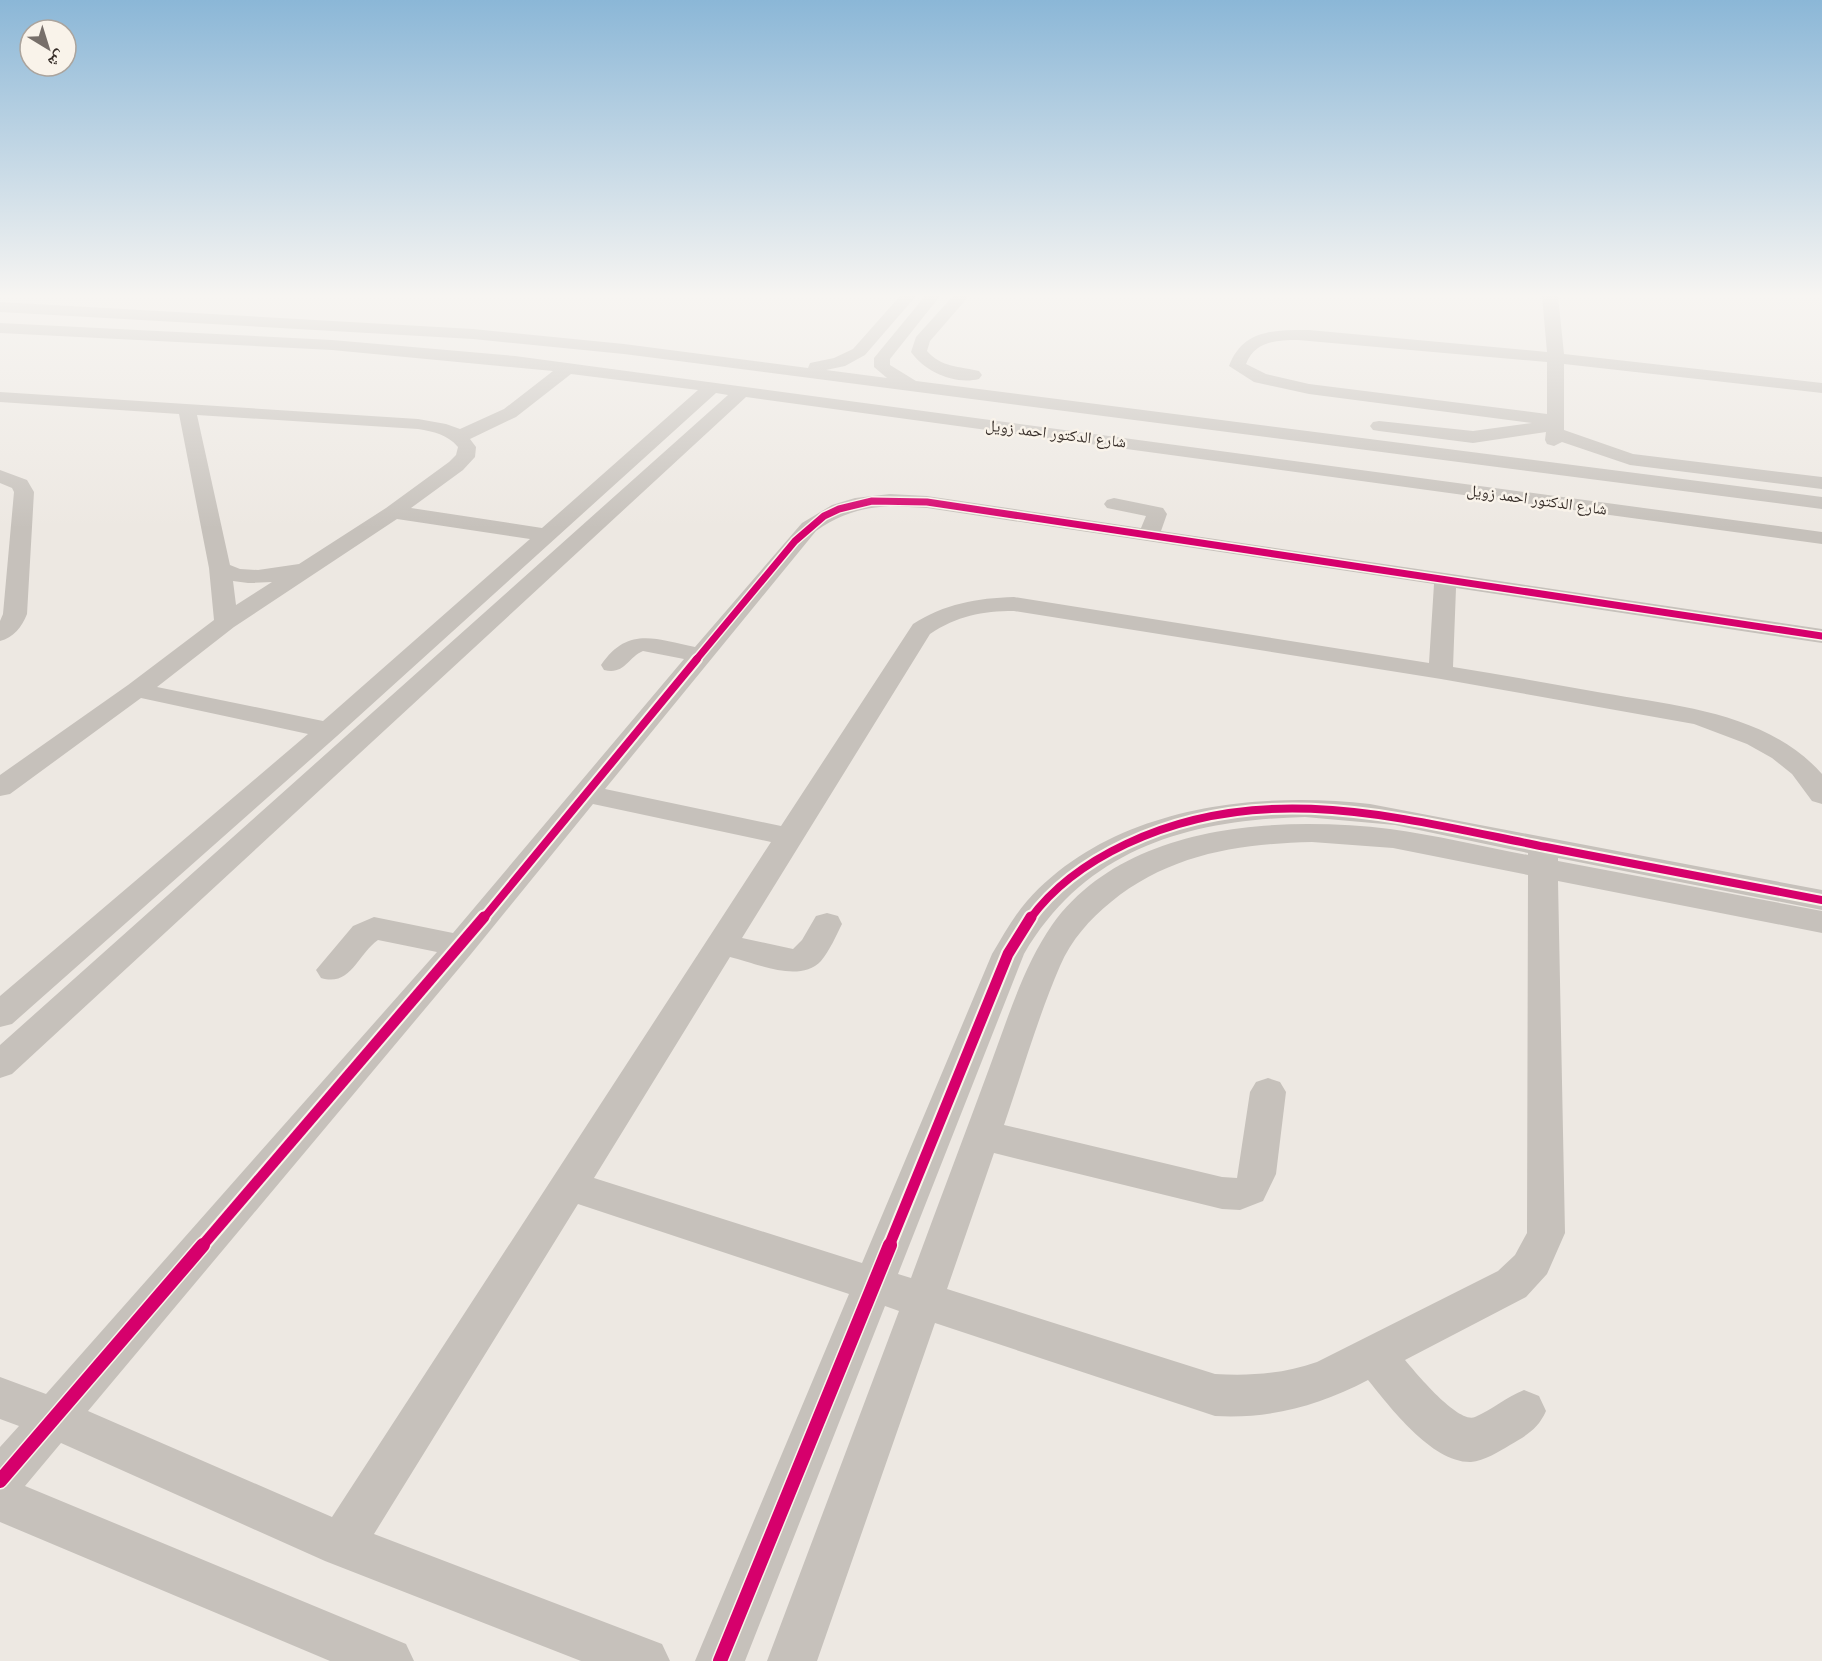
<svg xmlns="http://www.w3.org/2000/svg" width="1822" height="1661" viewBox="0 0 1822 1661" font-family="Arial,'Noto Naskh Arabic',sans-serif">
	<rect width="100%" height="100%" fill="#ede8e2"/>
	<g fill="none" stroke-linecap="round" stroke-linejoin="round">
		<g fill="#c6c1bb" fill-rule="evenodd">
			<path d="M900 296H916L865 355 845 366 826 370 887 378 874 367V358L925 296H940L890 359V365L916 381 1822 497V509L624 354 473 339 0 312V302L473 329 624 344 808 368 810 363 834 358 853 349Z"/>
			<path d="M953 296H969L930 341 927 351C942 368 959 366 979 371L982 375 979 379C955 385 925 372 911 352L916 337Z"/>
			<path d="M1542 296H1558L1564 354 1822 383V393L1564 364V430L1633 454 1822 477V489L1630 465 1562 442 1554 446 1547 444 1545 440 1546 432 1473 443 1379 431 1373 430 1370 426 1373 422 1379 421 1473 431 1532 423 1309 394 1254 382 1229 366C1243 329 1274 330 1309 330L1547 352ZM1298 340 1547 362V414L1309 384 1266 374 1246 364C1255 341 1276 340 1298 340Z"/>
			<path d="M0 323 332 340 515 356 1822 532V544L746 397 12 1074 0 1078V1045L728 395 716 393 337 736 12 1024 0 1027V996L308 734 141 698 10 794 0 796V775L128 685 214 620 209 568 179 414 0 402V392L418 419 446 424 460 429 504 409 553 371 332 350 0 333ZM571 374 698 390 542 528 411 508 463 470 475 457 476 447 470 439 516 417ZM197 415 418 429C434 432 447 434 458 447L456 455 449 462 386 508 299 564 258 570 240 569 230 565ZM397 519 530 539 323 721 157 687 234 627ZM233 581 248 583 272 582 236 605Z"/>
			<path d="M0 470 27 480 34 492 27 614C22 627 13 638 0 641V621L3 614 14 492 12 488 0 483Z"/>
			<path d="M890 494 927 496 1141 528 1146 516 1107 508 1104 504 1107 500 1114 498 1163 508 1167 514 1161 531 1822 629V643L1456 588 1453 667C1503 675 1553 684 1603 693 1678 706 1768 713 1822 774V804L1812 801 1792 774 1772 758 1747 744 1694 724 1441 679 1014 611C982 611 957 616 930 634L742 938 793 949 802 940 816 916 827 913 838 916 842 924C836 936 830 950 821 961 799 984 756 963 730 957L594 1178 862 1263 992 954C1003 936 1013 917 1027 901 1111 807 1253 791 1370 804L1822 890V910L1558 858V861L1822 911V933L1558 881 1565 1233 1547 1274 1526 1297 1405 1360C1416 1373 1458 1424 1475 1417 1492 1410 1506 1397 1524 1390L1539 1396 1546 1411C1538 1429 1527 1435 1510 1445 1500 1451 1484 1461 1471 1462 1432 1463 1390 1407 1368 1380 1318 1406 1271 1419 1215 1416L935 1323 817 1661H767L899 1311 885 1306 745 1661H695L849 1294 578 1204 374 1534 662 1644 670 1661H581L325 1561 61 1443 25 1486 406 1644 414 1661H330L0 1522V1447L19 1426 0 1419V1377L46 1394 437 952 378 940C357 955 351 987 321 978L316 970 353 926 374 917 453 933 684 659 643 651C627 658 625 675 604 670L601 665C628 626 655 639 695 647L802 523 832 505 855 498ZM890 506 927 508 1434 584 1429 663 1014 597C977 598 944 604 913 624L781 826 605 789 816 531C840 514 861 508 890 506ZM593 804 771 842 332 1517 88 1411 471 954ZM1305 817 1395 825 1528 853V855C1483 847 1436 835 1390 829 1277 816 1125 823 1052 925 1023 967 1008 1018 990 1066 964 1137 937 1207 911 1278L898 1274 1024 954C1086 848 1189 820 1305 817ZM1312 842 1393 848 1528 875 1527 1233 1515 1255 1498 1271 1317 1362C1283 1374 1250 1376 1215 1374L947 1289 994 1153 1222 1209 1240 1210 1263 1201 1276 1174 1286 1092 1280 1082 1268 1078 1256 1082 1250 1092 1237 1178 1222 1177 1004 1125C1022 1073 1038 1017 1060 966 1071 940 1090 919 1111 902 1170 854 1238 844 1312 842Z"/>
		</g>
		<g stroke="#f9f3ea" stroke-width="10">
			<path id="cycleway-far3" d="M696 660 795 541 824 516 839 509 872 501 927 502 1822 636"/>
		</g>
		<g stroke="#f9f3ea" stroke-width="12">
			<g id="cycleway-far2">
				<path d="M483 919 697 659"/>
				<path d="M1030 919C1054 886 1090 861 1126 844 1264 778 1404 819 1546 847 1638 865 1730 882 1822 900"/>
			</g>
		</g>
		<g stroke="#f9f3ea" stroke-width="15">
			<g id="cycleway-far1">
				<path d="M202 1246 484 917"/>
				<path d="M889 1246 1008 954 1031 917"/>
			</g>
		</g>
		<g stroke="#f9f3ea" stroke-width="17">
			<g id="cycleway">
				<path d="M0 1481 203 1245"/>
				<path d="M720 1661 890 1245"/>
			</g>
		</g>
		<use href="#cycleway-far3" stroke="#d6006c" stroke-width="7"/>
		<use href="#cycleway-far2" stroke="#d6006c" stroke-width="8"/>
		<use href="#cycleway-far1" stroke="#d6006c" stroke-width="11"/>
		<use href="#cycleway" stroke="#d6006c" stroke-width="14"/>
	</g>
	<linearGradient id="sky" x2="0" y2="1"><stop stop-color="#8bb7d7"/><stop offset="0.56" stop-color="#f7f5f2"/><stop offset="1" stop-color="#f7f5f2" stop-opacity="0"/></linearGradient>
	<rect width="1822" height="528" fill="url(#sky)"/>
	<g text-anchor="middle" stroke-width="5" stroke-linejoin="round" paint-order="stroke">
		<g font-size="16" fill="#372e29" stroke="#f9f3ea">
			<text transform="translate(1056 433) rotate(7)" y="6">شارع الدكتور احمد زويل</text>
			<text transform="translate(1537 499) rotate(8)" y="6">شارع الدكتور احمد زويل</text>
		</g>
	</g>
	<g transform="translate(48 48) rotate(142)"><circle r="28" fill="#f9f3ea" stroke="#aba49d" stroke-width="1.5"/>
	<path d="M0-4.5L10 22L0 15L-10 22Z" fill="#776f6a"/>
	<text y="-9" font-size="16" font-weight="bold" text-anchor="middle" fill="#372e29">ش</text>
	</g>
</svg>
